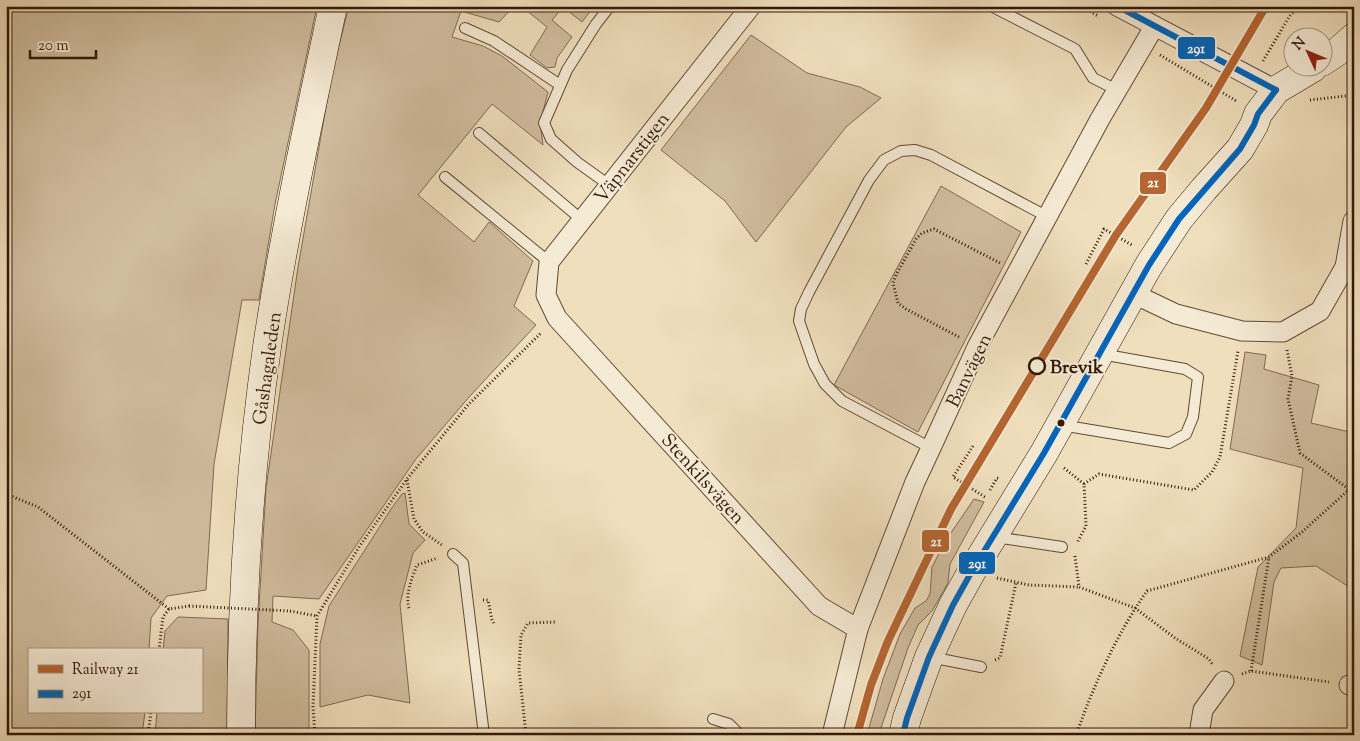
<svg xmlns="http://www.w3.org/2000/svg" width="1360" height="741" viewBox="0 0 1360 741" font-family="'Sorts Mill Goudy',serif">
	<rect width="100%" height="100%" fill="#f0dfbd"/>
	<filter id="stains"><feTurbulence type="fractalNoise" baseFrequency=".004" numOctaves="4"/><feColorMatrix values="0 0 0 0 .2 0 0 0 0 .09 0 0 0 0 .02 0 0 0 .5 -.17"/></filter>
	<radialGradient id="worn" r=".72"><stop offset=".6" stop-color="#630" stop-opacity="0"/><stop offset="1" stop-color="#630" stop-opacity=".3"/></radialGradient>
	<g fill="#d0bd9e" stroke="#816a53">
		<path d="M8 6H317L275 204 259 300H242L214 464 206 590 167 596 151 618 149 650H29V712H145L142 735H6V7Z"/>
		<path d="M349 6H514L499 22 461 11 452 37 483 46 502 56 548 92 540 123 543 145 492 104 418 195 474 242 489 222 533 261 514 306 536 325 470 396 416 459 319 599 273 596 272 622 293 630 309 650V735H255L258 624 266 488 298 267 332 73Z"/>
		<path d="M521 6H594L582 22 563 7 552 20 572 37 557 58 555 67 547 68 530 55 547 27Z"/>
		<path d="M751 35 807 73 860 87 881 98 846 127 756 242 725 201 661 150Z"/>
		<path d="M941 186 1021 232 918 432 834 385Z"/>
		<path d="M1245 352 1266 355 1264 369 1319 385 1311 423 1354 433V590L1316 566 1281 568 1274 582 1262 665 1240 656 1258 567 1296 528 1303 468 1230 449Z"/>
		<path d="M405 493 409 524 425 540 413 553 400 604 410 703 368 695 320 707V644L329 606 391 509 402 494Z"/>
		<path d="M974 499 984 502 950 564 948 583 932 611 918 625 908 648 881 728 883 735H867L883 679 900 634 915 608 926 601 930 594 932 567 946 540Z"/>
		<path d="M178 617 228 619 227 735H155L157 712H201V650H163L165 631Z"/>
	</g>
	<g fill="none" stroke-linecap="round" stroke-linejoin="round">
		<g stroke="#624a35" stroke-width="12">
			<g id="lane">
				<path d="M991 6 1075 49 1093 78 1117 90"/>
				<path d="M465 28 494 41 560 85"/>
				<path d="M479 133 582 220"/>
				<path d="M445 177 549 262"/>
				<path d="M609 185 577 162 551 139 544 123 567 70 596 24 610 6"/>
				<path d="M1061 425 1169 443 1186 434 1193 417 1198 377 1185 369 1101 354"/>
				<path d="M931 448 842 401 825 384 814 364 799 321 801 309 809 292 869 180 884 160 901 151 915 150 931 155 1048 217"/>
				<path d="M995 537 1062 547"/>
				<path d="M453 554 463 563 484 735"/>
				<path d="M930 657 981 667"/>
				<path d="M713 719 729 724 740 735"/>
			</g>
		</g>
		<g stroke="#624a35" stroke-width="21">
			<g id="street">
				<path d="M751 6 549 262 546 295 557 318 819 606 858 629"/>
				<path d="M1117 6 1276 90"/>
				<path d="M1134 294 1176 314 1242 331 1283 332 1320 311 1345 267 1353 221"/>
				<path d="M1349 685 1354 686"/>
				<path d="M832 735 858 629 915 482 931 448 977 347 1100 119 1154 27"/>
				<path d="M1199 735 1203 710 1224 681"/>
			</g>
		</g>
		<g stroke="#321808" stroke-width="29">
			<g id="secondary">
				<path d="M1322 62 1337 52 1354 37"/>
				<path d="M241 735C241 606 249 475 267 347 284 233 309 119 333 6"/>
				<path d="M903 735 907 718 929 657 953 605 972 571 1044 453 1149 265 1179 219 1204 189 1240 149 1254 125 1258 114 1276 90 1313 68"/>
			</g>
		</g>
		<g stroke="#321808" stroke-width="3" stroke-dasharray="1 2.5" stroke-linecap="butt">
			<path d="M1081 6 1098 16"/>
			<path d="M1160 55 1238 102"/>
			<path d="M1263 61 1289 17 1298 6"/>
			<path d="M1310 100 1354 95"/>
			<path d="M1086 264 1104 229 1132 245"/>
			<path d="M959 337 906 309 898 303 893 283 896 275 916 239 922 233 934 229 1000 263"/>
			<path d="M1287 350 1292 376 1288 399 1300 453 1354 493"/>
			<path d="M973 446 953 477 985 497 986 496"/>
			<path d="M1064 468 1084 484 1086 526 1077 543"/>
			<path d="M407 480 414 519 423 532 442 545"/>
			<path d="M1084 484 1099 474 1194 490 1212 472 1220 457 1238 351"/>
			<path d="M990 490 997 478 1000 479"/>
			<path d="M6 494 38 507 169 609"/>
			<path d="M1075 556 1079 587 1135 608 1175 638 1209 659 1213 665"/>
			<path d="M997 578 1029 585 1079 587"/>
			<path d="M483 600H488L492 620 495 625"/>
			<path d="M409 608C405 594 412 578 417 565L438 558"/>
			<path d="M290 611 317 616"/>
			<path d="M159 650 163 617 169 609 189 606"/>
			<path d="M995 660 1000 658 1016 583"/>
			<path d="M1251 671 1269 557"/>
			<path d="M1242 674 1251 671 1329 682"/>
			<path d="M148 735 151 712"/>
			<path d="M315 735 313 706 317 616 359 547 407 479 468 405 542 332"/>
			<path d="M526 735 519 669 521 635 528 623 556 622"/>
			<path d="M1076 735C1094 685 1116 635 1147 591L1269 557 1302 532 1354 485"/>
		</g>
		<use href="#lane" stroke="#f5ead4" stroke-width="10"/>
		<use href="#street" stroke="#f5ead4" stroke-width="19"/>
		<use href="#secondary" stroke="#f5ead4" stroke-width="28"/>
		<path stroke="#321808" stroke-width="3" stroke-dasharray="1 2.5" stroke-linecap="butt" d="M189 606 290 611"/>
		<g stroke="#f5ead4" stroke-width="10">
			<g id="bus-1">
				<path d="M1117 6 1276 90"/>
				<path d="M903 735 907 718 929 657 953 605 972 571 1044 453 1149 265 1179 219 1240 149 1254 125 1258 114 1276 90"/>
			</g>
		</g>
		<use href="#bus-1" stroke="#0065bd" stroke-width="6"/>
		<g stroke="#f5ead4" stroke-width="11">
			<path id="rail-1" d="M857 735 871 685 888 641 951 509 1116 235 1206 108 1266 6"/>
		</g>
		<use href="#rail-1" stroke="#b56631" stroke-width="8"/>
	</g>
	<circle fill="#f5ead4" stroke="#321808" stroke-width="2.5" cx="1037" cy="366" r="8"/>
	<circle fill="#321808" stroke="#f5ead4" stroke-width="2" cx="1061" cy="423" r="4.5"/>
	<g text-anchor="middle" stroke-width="4" stroke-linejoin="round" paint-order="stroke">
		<g font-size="19" fill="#321808" stroke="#f5ead4">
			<text transform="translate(631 157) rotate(-52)" y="7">Väpnarstigen</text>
			<text transform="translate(266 368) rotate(-82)" y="7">Gåshagaleden</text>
			<text transform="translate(968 370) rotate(-64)" y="7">Banvägen</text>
			<text transform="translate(704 478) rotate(48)" y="7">Stenkilsvägen</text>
		</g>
		<g font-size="19" font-weight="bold" fill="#321808" stroke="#f5ead4" text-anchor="start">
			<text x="1050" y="373">Brevik</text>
		</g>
	</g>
	<g stroke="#f5ead4" stroke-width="2">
		<rect x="1177" y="36" width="39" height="24" rx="5" fill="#0065bd"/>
		<rect x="1139" y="171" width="28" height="24" rx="5" fill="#b56631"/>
		<rect x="921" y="529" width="29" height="24" rx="5" fill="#b56631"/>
		<rect x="958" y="551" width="38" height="24" rx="5" fill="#0065bd"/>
	</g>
	<g font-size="14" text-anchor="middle" font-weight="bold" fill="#fff">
		<text x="1196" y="53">291</text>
		<text x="1153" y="187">21</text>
		<text x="936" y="546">21</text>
		<text x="977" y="568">291</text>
	</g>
	<rect width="1360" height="741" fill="none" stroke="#f0dfbd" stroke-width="25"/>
	<rect x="8" y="8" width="1345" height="726" fill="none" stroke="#321808" stroke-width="2.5"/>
	<rect x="12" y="12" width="1335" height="716" fill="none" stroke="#321808"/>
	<rect x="28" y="648" width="175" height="65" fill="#f5ead4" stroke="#a79682"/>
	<rect x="38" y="665" width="25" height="8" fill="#b56631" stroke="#a79682"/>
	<text x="72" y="674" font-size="15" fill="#321808">Railway 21</text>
	<rect x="38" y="690" width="25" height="8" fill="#0065bd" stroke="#a79682"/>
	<text x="72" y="698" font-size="15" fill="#321808">291</text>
	<g transform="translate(1308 52) rotate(314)"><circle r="24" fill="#f5ead4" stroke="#a79682"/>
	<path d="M0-4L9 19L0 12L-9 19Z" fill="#8f2418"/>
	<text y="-8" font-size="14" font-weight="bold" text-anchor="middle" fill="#321808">N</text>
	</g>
	<path d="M30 50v8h66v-8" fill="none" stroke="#321808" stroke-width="2.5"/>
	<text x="38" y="50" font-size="15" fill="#321808" stroke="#f5ead4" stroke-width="4" paint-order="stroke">20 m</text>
	<rect width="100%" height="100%" filter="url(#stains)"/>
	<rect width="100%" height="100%" fill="url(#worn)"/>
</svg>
